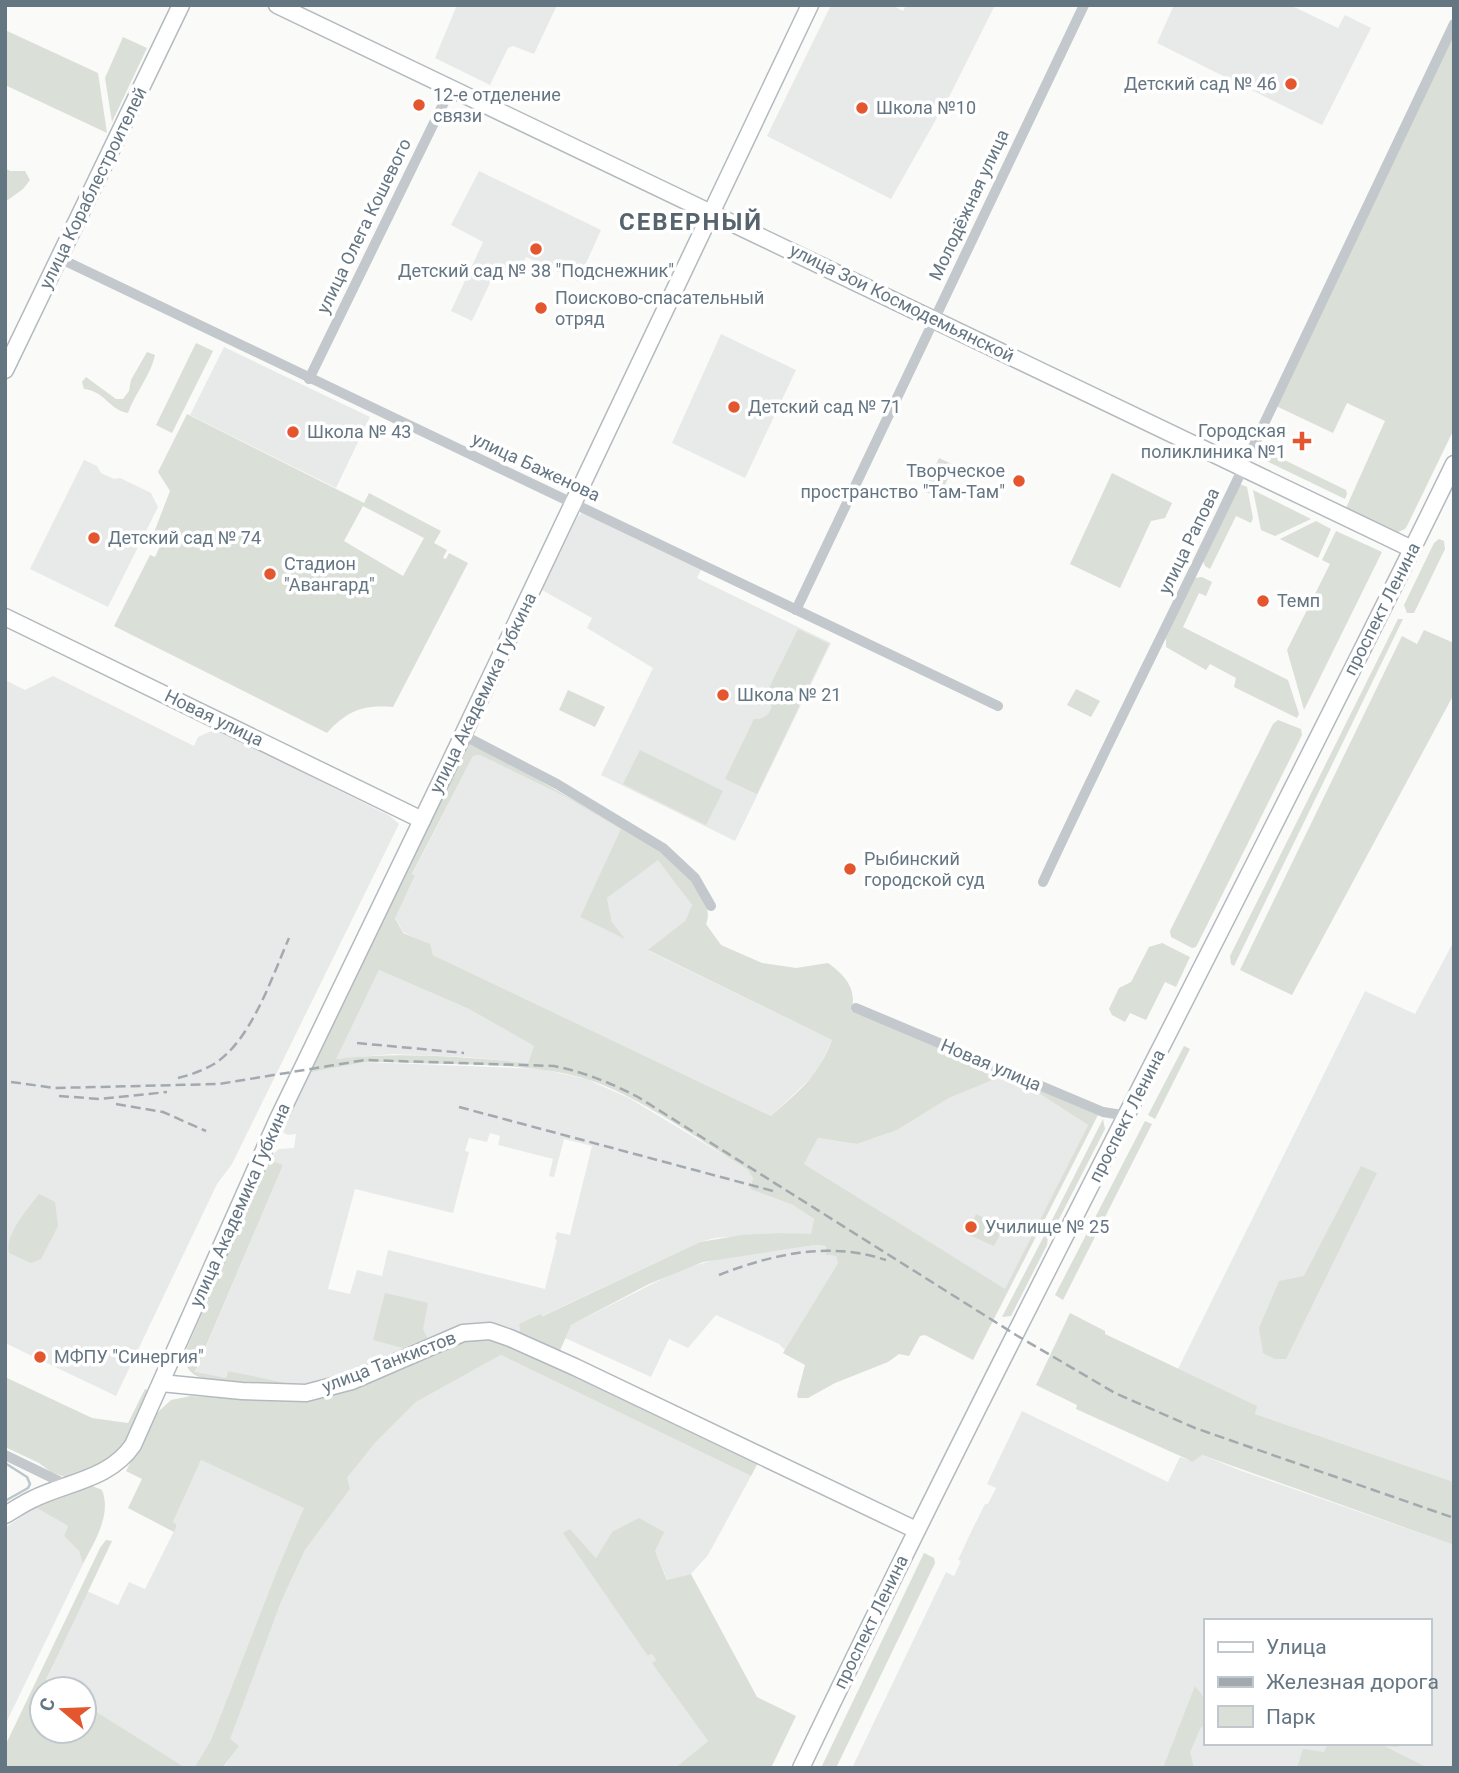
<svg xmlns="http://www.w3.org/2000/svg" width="1459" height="1773" viewBox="0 0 1459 1773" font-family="Roboto,sans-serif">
	<rect width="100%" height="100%" fill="#fafaf8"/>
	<g fill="#e8e9e9" fill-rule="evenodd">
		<path d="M457 5H557L534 54 513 46 508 48 490 85 435 58Z"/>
		<path d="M831 5H892L903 11 906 5H995L951 93 891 199 767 136Z"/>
		<path d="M1174 5H1290L1338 28 1345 15 1371 28 1322 125 1157 43Z"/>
		<path d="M479 171 601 230 578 281 526 257 516 279 496 270 472 321 451 311 483 242 451 225Z"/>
		<path d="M721 334 796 370 745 478 672 443Z"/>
		<path d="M224 347 370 417 336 488 190 415Z"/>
		<path d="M84 460 97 466 101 473 114 479 120 478 151 493 158 507 108 607 30 569Z"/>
		<path d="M582 513 701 570 697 578 831 643 735 841 601 775 653 668 587 628 592 618 542 590 578 516Z"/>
		<path d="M53 676 194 746 198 737 216 729 390 816 399 824 232 1164 217 1184 116 1396 5 1343V680L25 690Z"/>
		<path d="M480 755 566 797 622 829 580 917 624 938 612 922 607 898 658 859 692 905 685 921 649 951 832 1040 817 1072 771 1116 433 955 430 945 403 932 395 917 415 877 412 875 473 756Z"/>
		<path d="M1454 941V1482L1255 1414 1256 1406 1178 1369 1365 991 1415 1014Z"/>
		<path d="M379 970 469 1009 534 1046 528 1063 465 1057 393 1054 335 1059Z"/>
		<path d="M365 1062 542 1069 586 1079 629 1098 747 1169 753 1178 750 1189 793 1205 814 1219 811 1235 779 1233 715 1238 700 1242 542 1316 538 1314 519 1324 520 1331 515 1333 341 1379 299 1388 228 1371 226 1378 195 1373 283 1165 268 1159 279 1149 294 1148 296 1134 288 1135 284 1133 282 1127 307 1073ZM490 1133 500 1136 498 1145 553 1159 549 1176 554 1177 564 1139 592 1146 570 1235 557 1232 555 1239 557 1240 545 1289 388 1250 382 1276 357 1270 350 1294 328 1289 355 1189 453 1213 469 1152 465 1151 469 1138 487 1142Z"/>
		<path d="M1000 1077 1040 1094 1088 1125 1005 1290 804 1164 818 1138 857 1144 897 1130 949 1098Z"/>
		<path d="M815 1245 826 1246V1255L836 1256 838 1263 785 1350 779 1344 716 1315 688 1348 669 1339 651 1377 565 1338 571 1325 682 1269 718 1259Z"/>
		<path d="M501 1355 751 1476 708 1555 691 1574 668 1581 655 1551 612 1532 596 1558 570 1529 649 1656 652 1654 656 1660 653 1663 708 1741 675 1768 224 1767 238 1747 229 1740 281 1602 305 1550 350 1489 346 1479 375 1443 416 1402Z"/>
		<path d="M1022 1411 1168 1482 1180 1457 1192 1461 1202 1455 1239 1470 1454 1545V1768H852L946 1572 954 1576 961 1561 958 1560 971 1532 985 1504H988L996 1488 987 1484ZM1205 1621H1429V1743H1205Z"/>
		<path d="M201 1460 305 1508 278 1568 211 1740 194 1768H186L84 1704V1689H59L46 1681 87 1591 118 1605 129 1582 145 1589 177 1525 173 1522Z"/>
		<path d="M35 1507 68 1526 64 1536 79 1551 83 1564 5 1725V1528Z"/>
	</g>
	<g fill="#dadfd7" fill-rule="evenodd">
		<path d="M5 30 98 73 107 133 5 85Z"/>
		<path d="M1454 33V429L1408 524 1405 529 1396 533 1347 512 1346 508 1385 421 1347 403 1333 433 1276 406Z"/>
		<path d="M123 37 147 48 112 122 105 78Z"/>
		<path d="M5 168 10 171H25L30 180 23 189 5 202Z"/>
		<path d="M196 343 213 351 172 433 156 425Z"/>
		<path d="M147 352 155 355C151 375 135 393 128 413 109 410 105 391 84 389L82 382 86 377 116 399H123L129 391 131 380Z"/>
		<path d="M187 414 364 503 369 493 441 531 434 543 447 550 443 558 446 559 449 553 468 563 393 707C363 705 348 710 327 733L114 626 150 555 155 557 162 542 153 535 170 491 158 472ZM363 506 424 538 403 576 344 541Z"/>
		<path d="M1262 449 1346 490 1347 494 1345 499 1258 457Z"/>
		<path d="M939 458 954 465 939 498 924 491Z"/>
		<path d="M1112 473 1172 503 1165 518 1151 521 1120 588 1070 564Z"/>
		<path d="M1240 484 1247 487 1253 518 1251 523 1236 516 1210 569 1205 566 1203 561Z"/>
		<path d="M1253 490 1311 519 1275 536 1261 530Z"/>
		<path d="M1316 521 1331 529 1318 558 1280 539Z"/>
		<path d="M1336 531 1382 552 1304 710 1287 650 1330 564 1322 560Z"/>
		<path d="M1439 539 1444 541 1445 549 1414 613H1407L1404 605 1434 543Z"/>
		<path d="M1202 577 1212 582 1206 596 1199 593 1183 627 1288 680 1299 714 1297 718 1234 687 1236 678 1210 664 1206 670 1166 647V638L1195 578Z"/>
		<path d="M1398 619H1403L1234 966 1231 964 1230 956Z"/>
		<path d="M798 629 829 644 757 794 725 779 754 719C770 720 777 705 767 692Z"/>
		<path d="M1424 630 1454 643V694L1292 995 1240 970 1402 636 1417 644Z"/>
		<path d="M1076 689 1100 701 1091 717 1067 705Z"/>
		<path d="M568 690 605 707 595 727 559 710Z"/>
		<path d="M1278 720 1301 729 1302 735 1196 947 1192 948 1171 937 1170 931 1273 724Z"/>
		<path d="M468 742C515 766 560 792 604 818 623 829 642 839 660 852 677 864 717 900 706 924L721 945 762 963 796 968 828 963C845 975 858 990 851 1011L1098 1115 973 1360 925 1335 920 1336 909 1356 899 1354 888 1362 835 1383 808 1398H798L797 1395 805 1365 783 1353 838 1263 836 1256 826 1255V1246L815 1245 703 1262 649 1284 571 1325 559 1353 515 1333 520 1331 519 1324 539 1314 543 1316 700 1242 742 1235 779 1233 811 1234 814 1219 793 1205 750 1189 753 1178 747 1169C699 1140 635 1093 583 1078 524 1061 452 1066 390 1062H365L307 1073ZM480 755 566 797 621 829 580 917 625 939 612 922 607 898 658 860 692 905 685 921 648 950 832 1040C818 1077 800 1090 771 1116L433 955 430 944 403 933 395 918 415 876 412 874 473 756ZM379 970 469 1009 534 1046 528 1063C464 1057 400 1051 336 1059ZM1000 1077 1040 1094 1088 1125 1005 1289 804 1164 818 1138 857 1144 897 1130 949 1098Z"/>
		<path d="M640 750 723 791 706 825 623 784Z"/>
		<path d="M1162 943 1190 957 1176 987 1165 982 1146 1020 1130 1013 1125 1022 1112 1015 1109 1009 1119 988 1131 982 1149 947Z"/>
		<path d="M1184 1046 1190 1049 1155 1119 1148 1115Z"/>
		<path d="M1103 1119 1105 1129 1055 1227 1048 1228Z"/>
		<path d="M1145 1121 1152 1124 1063 1300 1055 1295Z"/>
		<path d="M268 1159 283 1165 195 1372 226 1378 228 1371 300 1386 299 1388C278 1386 205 1385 192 1373 184 1366 185 1358 187 1348Z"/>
		<path d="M1361 1166 1377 1173 1286 1359H1275L1263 1353 1259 1328 1279 1281 1304 1276Z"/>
		<path d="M39 1194 55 1202 58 1226 41 1259 31 1263 9 1253C5 1233 28 1209 39 1194Z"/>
		<path d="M976 1214 1004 1227 994 1246 967 1234Z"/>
		<path d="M1045 1234 1048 1237 1047 1245 1011 1316 1002 1317Z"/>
		<path d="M385 1293 428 1303 423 1329 427 1338 403 1348 373 1340Z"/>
		<path d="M1070 1313 1105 1331V1334L1257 1406 1255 1414 1454 1482V1545L1202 1455 1192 1462 1187 1459 1076 1409 1077 1405 1036 1385Z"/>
		<path d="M464 1338 498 1339 759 1461 751 1476 501 1355 416 1402 375 1443 347 1478 350 1489 305 1550 281 1602 230 1739 239 1746 224 1766 226 1768H194L211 1740 278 1568 304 1508 201 1460 173 1522 177 1525 174 1532 128 1508 142 1479 126 1471 156 1414 171 1400 191 1396 272 1401 308 1399Z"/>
		<path d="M5 1377 92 1418 128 1423 145 1389 150 1391 127 1443 102 1466 65 1477 51 1472 39 1463 5 1447Z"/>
		<path d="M90 1485 102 1490C112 1515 94 1542 83 1564L79 1551 64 1536 68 1526 35 1507 34 1503Z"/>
		<path d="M639 1518 664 1532 655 1551 667 1580 691 1574 757 1697 796 1716 771 1768H675L708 1741 652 1663 656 1660 652 1654 648 1656 563 1533 570 1529 596 1558 612 1532Z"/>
		<path d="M106 1540 112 1541 46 1680 59 1689H42V1731H84V1704L186 1768H5V1746L100 1548Z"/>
		<path d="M924 1553 934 1558 935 1563 836 1768H821Z"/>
		<path d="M1195 1686 1205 1699V1726L1201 1727 1190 1752 1194 1768H1163Z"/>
		<path d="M1328 1743H1399L1398 1747 1384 1746 1428 1768H1297L1303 1749 1324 1752Z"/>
	</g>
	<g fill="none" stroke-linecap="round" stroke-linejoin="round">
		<path stroke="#bbc7cb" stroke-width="2.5" d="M5 1463 27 1477 30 1484 28 1488 5 1501"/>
		<g stroke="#b3babf" stroke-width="19">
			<g id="secondary">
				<path d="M277 5 1412 549"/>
				<path d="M5 370 181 5"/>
				<path d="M5 617 422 820"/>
				<path d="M161 1383 242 1391 306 1393 352 1381 463 1333 490 1331 510 1338 575 1367 916 1530"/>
				<path d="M5 1515C14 1510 24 1503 33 1499 68 1482 110 1479 133 1445L277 1121 452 758 810 5"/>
				<path d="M801 1768C1011 1329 1241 901 1454 464"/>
			</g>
		</g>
		<g stroke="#c3c8cc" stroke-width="10">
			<path d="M59 258 998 706"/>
			<path d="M309 379 451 88"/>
			<path d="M796 610 1084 5"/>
			<path d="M463 735 557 784 663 848 695 878 711 906"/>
			<path d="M1043 882C1107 743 1177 607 1243 468 1314 321 1383 172 1454 24"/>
			<path d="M856 1008 1103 1112 1128 1116"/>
			<path d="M5 1455 67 1485"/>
		</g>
		<use href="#secondary" stroke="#fff" stroke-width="16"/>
		<g stroke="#a2aab0" stroke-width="2.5" stroke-dasharray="10 5" stroke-linecap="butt">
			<path d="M357 1043 464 1053"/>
			<path d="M178 1078C190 1075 202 1071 214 1064 251 1041 272 977 289 938"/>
			<path d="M11 1082 55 1088 219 1084 365 1060 554 1066C584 1072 611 1083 638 1097L1016 1335 1115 1393 1195 1428 1454 1518"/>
			<path d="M59 1096 100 1099 167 1092"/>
			<path d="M116 1104 163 1112 206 1131"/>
			<path d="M459 1107 777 1192"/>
			<path d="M719 1275C773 1254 829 1241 886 1260"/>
		</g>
	</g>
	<g fill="#e4572e" stroke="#fff" stroke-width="2.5">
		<circle cx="1291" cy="84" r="7"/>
		<circle cx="419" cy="105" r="7"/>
		<circle cx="862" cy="108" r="7"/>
		<circle cx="536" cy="249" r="7"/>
		<circle cx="541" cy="308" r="7"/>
		<circle cx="734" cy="407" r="7"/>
		<circle cx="293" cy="432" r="7"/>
		<path d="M1298.5 430.5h7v7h7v7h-7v7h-7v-7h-7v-7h7z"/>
		<circle cx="1019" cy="481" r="7"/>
		<circle cx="94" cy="538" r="7"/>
		<circle cx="270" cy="574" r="7"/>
		<circle cx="1263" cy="601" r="7"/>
		<circle cx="723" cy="695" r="7"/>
		<circle cx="850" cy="869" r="7"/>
		<circle cx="971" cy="1227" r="7"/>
		<circle cx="40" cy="1357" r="7"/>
	</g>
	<g text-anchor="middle" stroke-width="7" stroke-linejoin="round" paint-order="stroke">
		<g font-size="18" fill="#657683" stroke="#fff" text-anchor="start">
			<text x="1277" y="90" text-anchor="end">Детский сад № 46</text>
			<text x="433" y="101">12-е отделение<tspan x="433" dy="21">связи</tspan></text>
			<text x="876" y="114">Школа №10</text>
			<text x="536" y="277" text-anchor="middle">Детский сад № 38 "Подснежник"</text>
			<text x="555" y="304">Поисково-спасательный<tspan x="555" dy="21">отряд</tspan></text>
			<text x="748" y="413">Детский сад № 71</text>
			<text x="1286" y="437" text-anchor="end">Городская<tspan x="1286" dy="21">поликлиника №1</tspan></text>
			<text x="307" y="438">Школа № 43</text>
			<text x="1005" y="477" text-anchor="end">Творческое<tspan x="1005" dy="21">пространство "Там-Там"</tspan></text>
			<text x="108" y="544">Детский сад № 74</text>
			<text x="284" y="570">Стадион<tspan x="284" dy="21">"Авангард"</tspan></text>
			<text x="1277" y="607">Темп</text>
			<text x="737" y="701">Школа № 21</text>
			<text x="864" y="865">Рыбинский<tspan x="864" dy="21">городской суд</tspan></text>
			<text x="985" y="1233">Училище № 25</text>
			<text x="54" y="1363">МФПУ "Синергия"</text>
		</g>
		<g font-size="18" fill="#657683" stroke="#fff">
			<text transform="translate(93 188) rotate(-64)" y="6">улица Кораблестроителей</text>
			<text transform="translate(969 205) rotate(-65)" y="6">Молодёжная улица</text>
			<text transform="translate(364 226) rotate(-64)" y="6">улица Олега Кошевого</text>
			<text transform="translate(902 303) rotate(26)" y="6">улица Зои Космодемьянской</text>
			<text transform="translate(536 467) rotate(25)" y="6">улица Баженова</text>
			<text transform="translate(1189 541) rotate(-64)" y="6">улица Рапова</text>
			<text transform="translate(1382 609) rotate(-63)" y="6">проспект Ленина</text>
			<text transform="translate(483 693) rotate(-64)" y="6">улица Академика Губкина</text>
			<text transform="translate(214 718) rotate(26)" y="6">Новая улица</text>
			<text transform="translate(991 1065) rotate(23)" y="6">Новая улица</text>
			<text transform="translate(1127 1116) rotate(-63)" y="6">проспект Ленина</text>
			<text transform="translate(240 1205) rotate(-66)" y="6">улица Академика Губкина</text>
			<text transform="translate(389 1362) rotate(-21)" y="6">улица Танкистов</text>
			<text transform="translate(871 1622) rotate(-64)" y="6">проспект Ленина</text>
		</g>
		<g font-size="24" font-weight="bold" letter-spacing="2" fill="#57646e" stroke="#fff">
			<text x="691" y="230">СЕВЕРНЫЙ</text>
		</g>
	</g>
	<rect width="1459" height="1773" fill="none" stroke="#657683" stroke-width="14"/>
	<rect x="1204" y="1619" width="228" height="126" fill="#ffffff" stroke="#c1c8cd" stroke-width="2"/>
	<rect x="1218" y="1642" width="35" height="10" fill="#ffffff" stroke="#c1c8cd" stroke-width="2"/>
	<text x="1266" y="1654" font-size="21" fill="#657683">Улица</text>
	<rect x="1218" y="1677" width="35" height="10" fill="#a2aab0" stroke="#c1c8cd" stroke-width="2"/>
	<text x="1266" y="1689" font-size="21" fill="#657683">Железная дорога</text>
	<rect x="1218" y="1706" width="35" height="21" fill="#dadfd7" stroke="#c1c8cd" stroke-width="2"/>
	<text x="1266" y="1724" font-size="21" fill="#657683">Парк</text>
	<g transform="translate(63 1710) rotate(289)"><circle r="33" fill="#ffffff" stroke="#c1c8cd" stroke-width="2"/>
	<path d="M0-5L12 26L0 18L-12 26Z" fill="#e4572e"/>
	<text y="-10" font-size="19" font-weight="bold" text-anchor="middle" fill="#657683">С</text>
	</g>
</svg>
